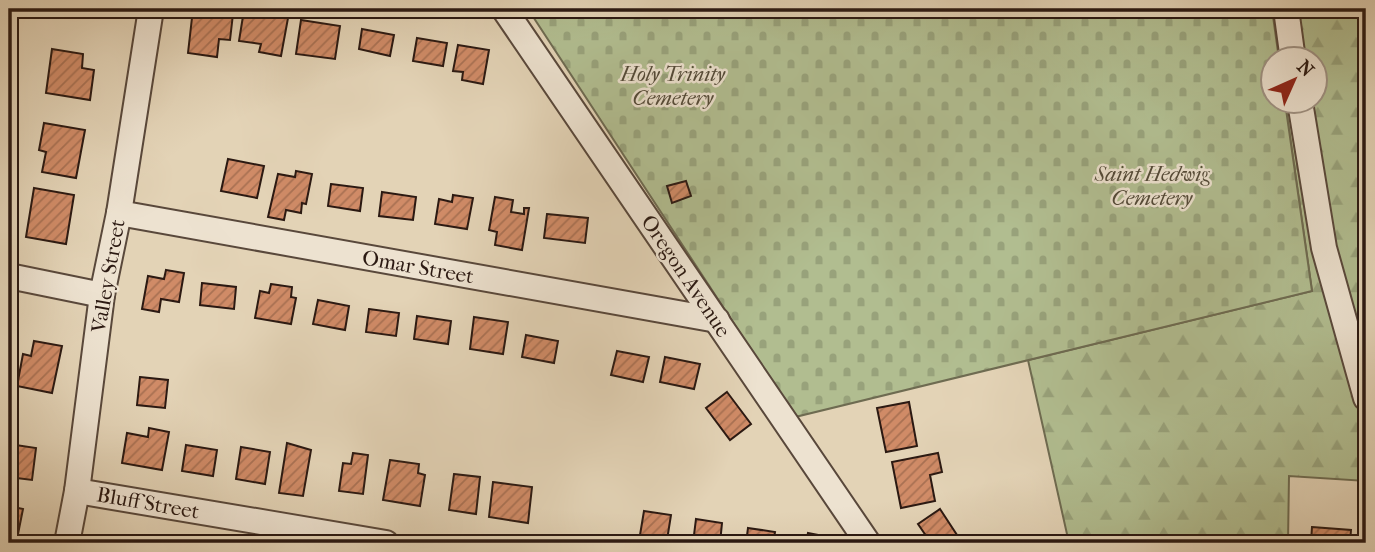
<svg xmlns="http://www.w3.org/2000/svg" width="1375" height="552" font-family="'IM FELL French Canon',serif">
<style>
.forest{fill:url(#forest-firs);stroke:#6e6b51;stroke-width:2}
.cemetery{fill:url(#cemetery-stones);stroke:#6e6b51;stroke-width:2}
.building{fill:url(#building-hatch);stroke:#2b1912;stroke-width:2}
.lines{fill:none;stroke-linecap:round;stroke-linejoin:round}
.street-casing{stroke:#59483b;stroke-width:28}
.street{stroke:#ede2d0;stroke-width:24}
.labels{text-anchor:middle;stroke-width:5;stroke-linejoin:round;paint-order:stroke}
.park-label{font-size:21px;font-style:italic;fill:#534a38;stroke:#ede2d0}
.street-label{font-size:21px;fill:#2b1912;stroke:#ede2d0}
</style>
<defs>
<pattern id="forest-firs" width="22" height="20" patternUnits="userSpaceOnUse" patternTransform="scale(1.75)"><rect width="22" height="20" fill="#b1bd90"/><path d="M5 1l3.5 6h-7zM16 11l3.5 6h-7z" fill="#98a27b"/></pattern>
<pattern id="cemetery-stones" width="16" height="16" patternUnits="userSpaceOnUse" patternTransform="scale(1.75)"><rect width="16" height="16" fill="#b1bd90"/><path d="M2 7V4a2 2 0 0 1 4 0v3zM10 15v-3a2 2 0 0 1 4 0v3z" fill="#98a27b"/></pattern>
<pattern id="building-hatch" width="6" height="6" patternUnits="userSpaceOnUse" patternTransform="scale(1.75)"><rect width="6" height="6" fill="#d08b67"/><path d="M-1 1l2-2M0 6l6-6M5 7l2-2" fill="none" stroke="#a97153"/></pattern>
</defs>
<rect width="100%" height="100%" fill="#e3d3b6"/>
<filter id="stains"><feTurbulence type="fractalNoise" baseFrequency=".00286" numOctaves="4"/><feColorMatrix values="0 0 0 0 .2 0 0 0 0 .09 0 0 0 0 .02 0 0 0 .5 -.17"/></filter>
<radialGradient id="worn" r=".72"><stop offset=".6" stop-color="#630" stop-opacity="0"/><stop offset="1" stop-color="#630" stop-opacity=".3"/></radialGradient>
<polygon class="forest" points="1276,9 1366,9 1366,481 1289,476 1288,543 1069,543 1028,360 1312,291 1285,102 1316,102 1316,60 1279,59 1272,10"/>
<polygon class="cemetery" points="528,9 1272,9 1279,59 1274,60 1274,102 1285,102 1312,291 795,417"/>
<g class="building">
<polygon points="193,9 224,10 224,13 233,14 230,40 219,39 217,57 188,53"/>
<polygon points="244,10 288,18 281,56 259,52 261,44 239,41"/>
<polygon points="301,20 340,26 335,59 296,54"/>
<polygon points="362,29 394,35 390,56 359,49"/>
<polygon points="417,38 447,43 443,66 413,61"/>
<polygon points="458,45 489,50 483,84 462,80 463,72 453,71"/>
<polygon points="52,49 83,54 82,68 94,70 90,100 46,93"/>
<polygon points="44,123 85,130 76,178 42,172 46,152 39,150"/>
<polygon points="228,159 264,166 257,198 221,191"/>
<polygon points="296,171 312,174 306,204 302,203 301,213 286,210 284,220 268,217 278,174 295,177"/>
<polygon points="686,181 691,196 672,203 667,186"/>
<polygon points="331,184 363,188 360,211 328,206"/>
<polygon points="34,188 74,195 66,244 26,237"/>
<polygon points="382,192 416,197 413,220 379,216"/>
<polygon points="453,195 473,198 467,229 435,224 439,199 452,202"/>
<polygon points="495,197 513,200 511,212 524,214 524,208 529,208 522,250 495,245 497,232 489,230"/>
<polygon points="547,214 588,218 585,243 544,238"/>
<polygon points="166,270 184,273 179,302 161,299 159,312 142,309 148,276 164,279"/>
<polygon points="202,283 236,287 234,309 200,305"/>
<polygon points="271,284 292,287 291,297 296,298 291,324 255,318 260,291 269,293"/>
<polygon points="318,300 349,306 345,330 313,324"/>
<polygon points="369,309 399,313 396,336 366,332"/>
<polygon points="417,316 451,321 448,344 414,339"/>
<polygon points="474,317 508,322 503,354 470,349"/>
<polygon points="526,335 558,341 554,363 522,357"/>
<polygon points="34,341 62,346 52,393 17,386 23,354 31,356"/>
<polygon points="617,351 649,357 643,382 611,375"/>
<polygon points="665,357 700,364 694,389 660,382"/>
<polygon points="140,377 168,380 165,408 137,405"/>
<polygon points="727,392 751,424 730,440 706,408"/>
<polygon points="909,402 917,446 886,452 877,408"/>
<polygon points="149,428 169,432 162,470 122,463 127,433 148,437"/>
<polygon points="287,443 311,450 303,496 279,493"/>
<polygon points="9,444 36,448 32,480 9,477"/>
<polygon points="186,445 217,450 213,476 182,471"/>
<polygon points="241,447 270,452 265,484 236,479"/>
<polygon points="353,453 368,455 363,494 339,491 343,463 351,464"/>
<polygon points="938,453 942,472 930,475 935,501 901,508 892,462"/>
<polygon points="390,460 419,464 418,473 425,475 420,506 383,500"/>
<polygon points="454,474 480,477 476,514 449,510"/>
<polygon points="493,482 532,487 528,523 489,517"/>
<polygon points="9,506 23,509 18,534 9,532"/>
<polygon points="940,509 957,535 944,543 931,543 918,524"/>
<polygon points="644,511 671,515 667,540 640,535"/>
<polygon points="696,519 722,523 720,543 693,543"/>
<polygon points="1312,527 1351,530 1350,543 1311,543"/>
<polygon points="748,528 775,532 773,543 746,543"/>
<polygon points="808,533 839,539 838,543 794,543 795,536 807,538"/>
<polygon points="113,536 144,541 143,543 111,543"/>
</g>
<g class="lines">
<g class="street-casing">
<g id="street">
<polyline points="504,9 868,543"/>
<polyline points="1286,9 1293,60"/>
<polyline points="1300,102 1324,248 1366,398"/>
<polyline points="119,213 717,320"/>
<polyline points="9,276 102,295"/>
<polyline points="77,491 386,543"/>
<polyline points="67,543 77,491 102,295 119,213 151,9"/>
</g>
</g>
<use href="#street" class="street"/>
</g>
<g class="labels">
<g class="park-label">
<text x="673" y="81">Holy Trinity<tspan x="673" dy="24">Cemetery</tspan></text>
<text x="1152" y="181">Saint Hedwig<tspan x="1152" dy="24">Cemetery</tspan></text>
</g>
<g class="street-label">
<text transform="translate(418 267) rotate(10)" y="7">Omar Street</text>
<text transform="translate(108 276) rotate(-80)" y="7">Valley Street</text>
<text transform="translate(686 276) rotate(56)" y="7">Oregon Avenue</text>
<text transform="translate(148 503) rotate(10)" y="7">Bluff Street</text>
</g>
</g>
<rect width="1375" height="552" fill="none" stroke="#e3d3b6" stroke-width="35"/>
<rect x="10" y="10" width="1354" height="531" fill="none" stroke="#2b1912" stroke-width="3.5"/>
<rect x="18" y="18" width="1340" height="517" fill="none" stroke="#2b1912" stroke-width="2"/>
<g transform="translate(1294 80) rotate(45)"><circle r="33" fill="#ede2d0" stroke="#9f9284" stroke-width="2"/>
<path d="M0-5L12 26L0 18L-12 26Z" fill="#8f2418"/>
<text y="-10" font-size="19" font-weight="bold" text-anchor="middle" fill="#2b1912">N</text>
</g>
<rect width="100%" height="100%" filter="url(#stains)"/>
<rect width="100%" height="100%" fill="url(#worn)"/>
</svg>
